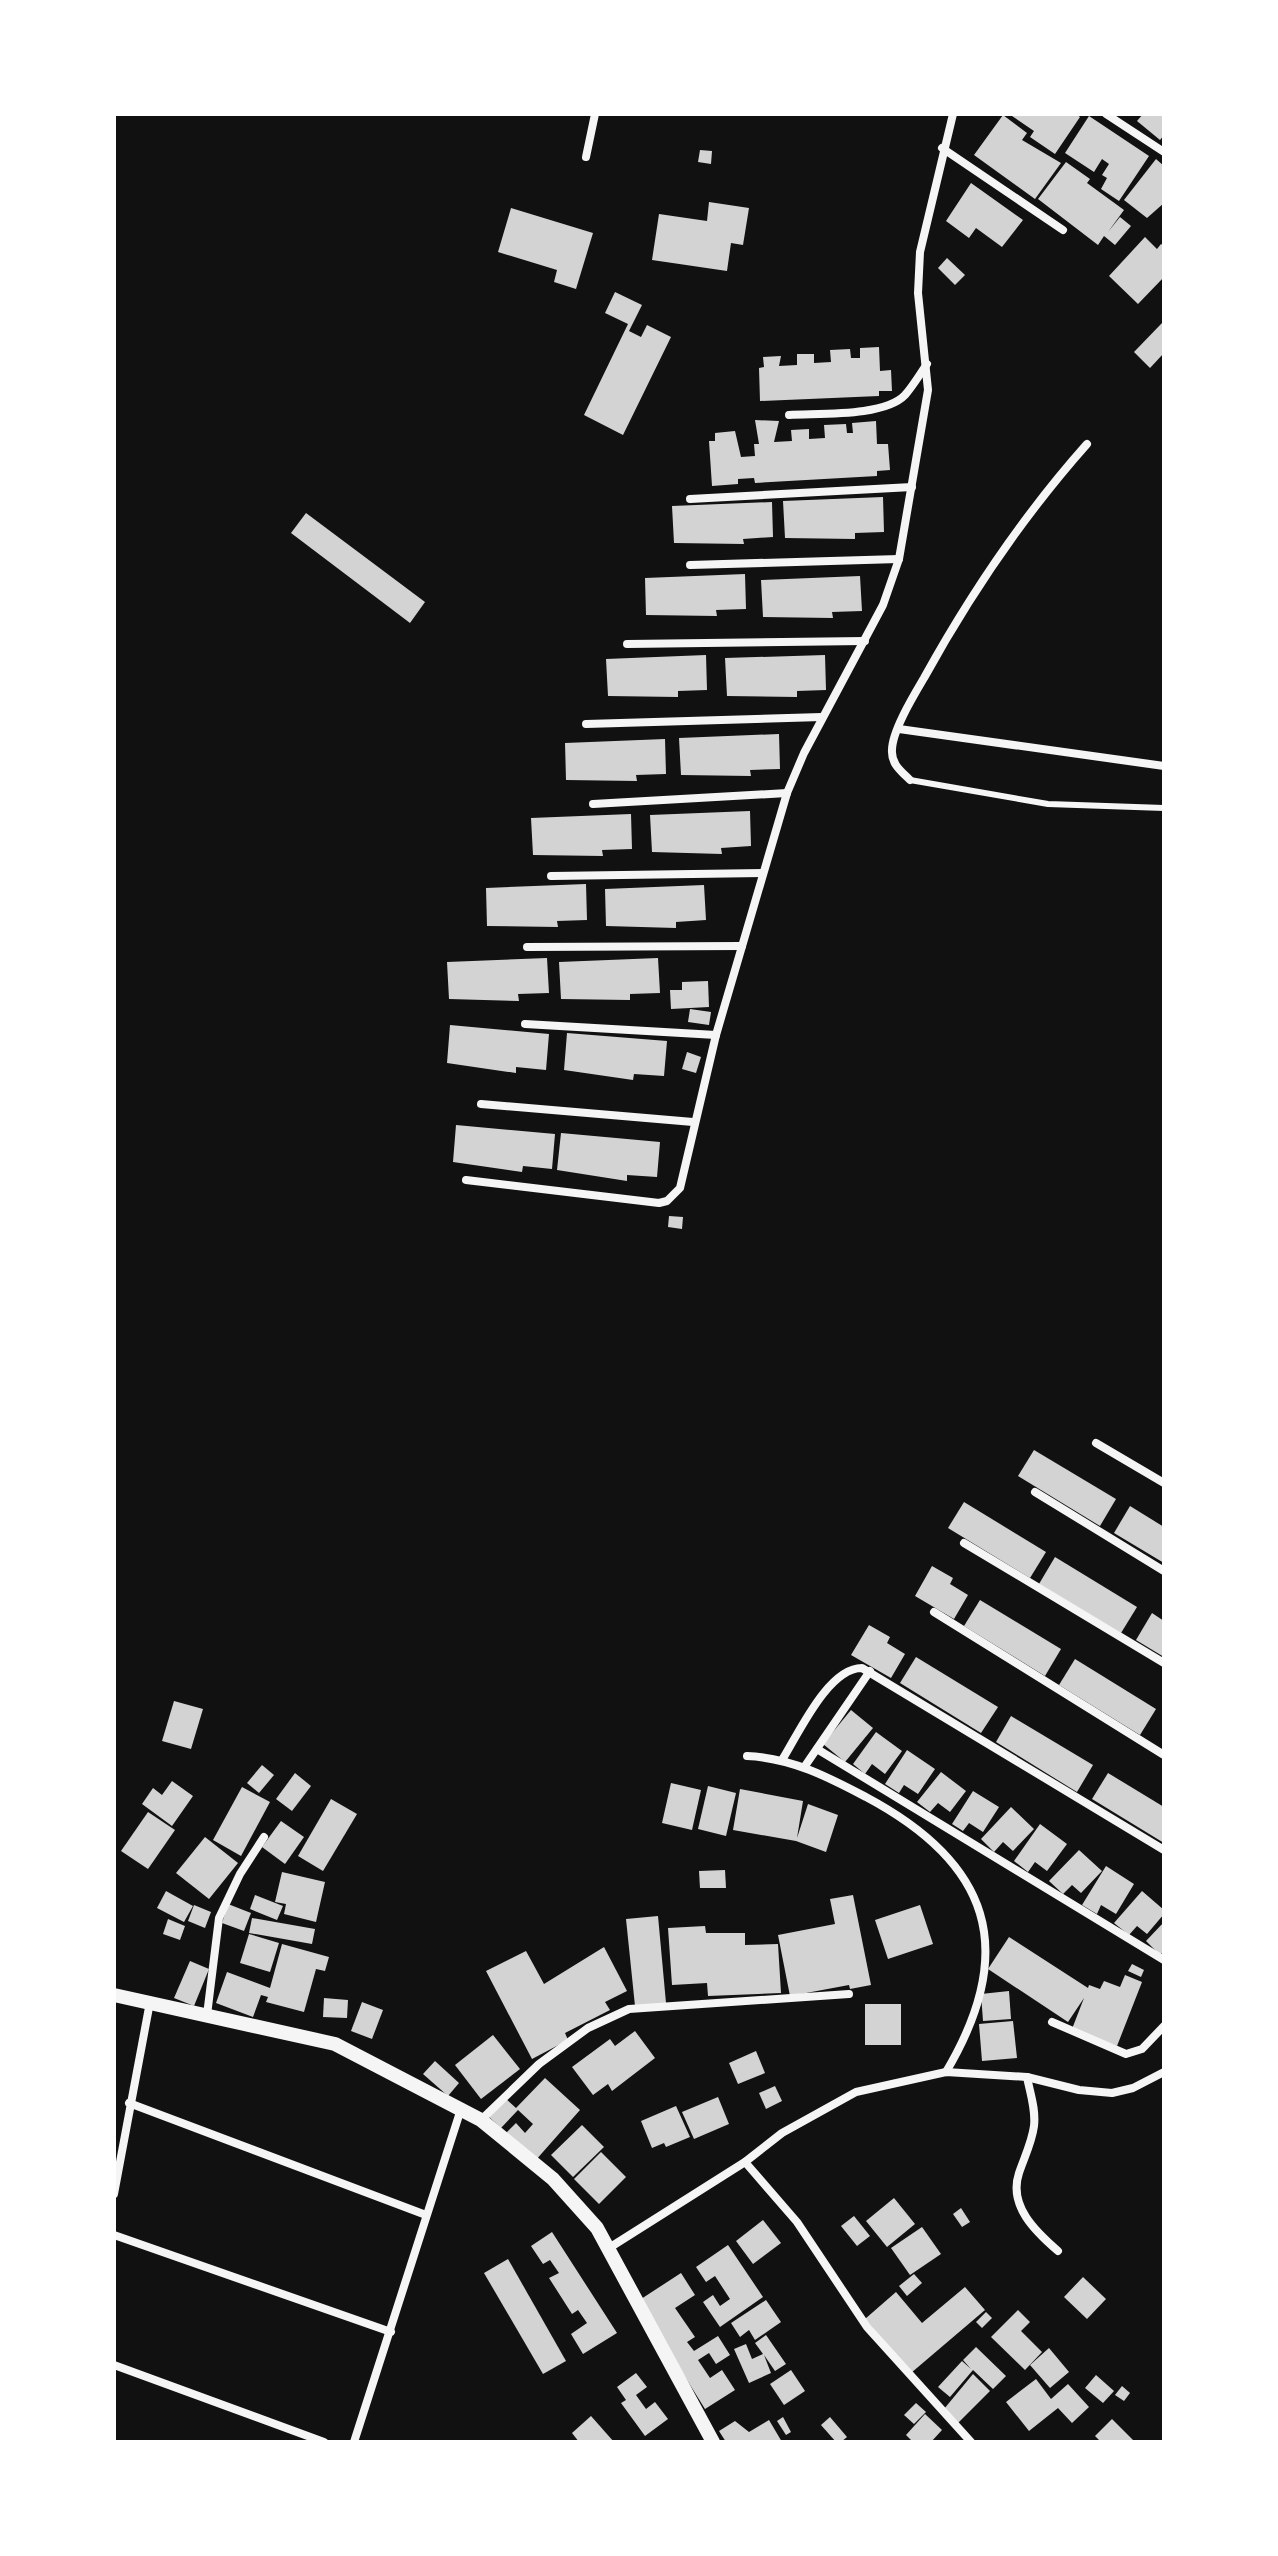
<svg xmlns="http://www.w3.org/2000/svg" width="1278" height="2556" font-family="Figtree,sans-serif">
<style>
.building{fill:#d3d3d3}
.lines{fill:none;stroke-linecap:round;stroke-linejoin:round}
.service{stroke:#f5f5f5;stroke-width:6}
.minor{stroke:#f5f5f5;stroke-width:8}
.tertiary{stroke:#f5f5f5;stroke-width:14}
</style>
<rect width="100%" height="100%" fill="#111"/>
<g class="building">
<polygon points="1009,114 1076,114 1080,117 1055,154 1030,137 1034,131"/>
<polygon points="1143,114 1164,114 1164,135 1160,140 1137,121"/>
<polygon points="1003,115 1027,133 1022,140 1061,163 1035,199 974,155"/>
<polygon points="1089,116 1149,156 1119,201 1101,189 1107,178 1102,175 1109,164 1102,159 1094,172 1065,153"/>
<polygon points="700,150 712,151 711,164 698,162"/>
<polygon points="1156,159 1164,166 1164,203 1147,218 1124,200"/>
<polygon points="1066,162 1090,179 1087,183 1124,210 1108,232 1120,217 1131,226 1115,245 1104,236 1098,245 1038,199"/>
<polygon points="971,183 1023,220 1002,247 976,228 969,238 946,221"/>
<polygon points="709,202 749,208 743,245 731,243 727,271 652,260 659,214 707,221"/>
<polygon points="511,208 593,233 576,289 554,282 557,270 498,252"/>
<polygon points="1145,237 1157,249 1161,244 1164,246 1164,277 1138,304 1109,276"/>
<polygon points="947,258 965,275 955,285 938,268"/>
<polygon points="615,292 642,305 629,331 641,337 647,325 671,337 623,435 584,415 628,324 605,313"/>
<polygon points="1162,323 1164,353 1150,368 1134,352"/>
<polygon points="879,347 880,371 891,370 892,391 879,391 879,396 760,401 759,368 764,367 763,357 781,356 779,366 797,365 797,354 814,354 814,363 831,362 830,350 850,349 851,358 860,358 860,348"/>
<polygon points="755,420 779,421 774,442 792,441 791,430 809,429 809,439 825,438 824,425 846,424 847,433 853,433 852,423 876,421 877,444 888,444 890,470 877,471 877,476 755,483 754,478 738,479 738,484 712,486 709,441 715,441 715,433 735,431 741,457 755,456 754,444 759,444"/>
<polygon points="883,497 884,532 855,533 855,539 785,538 783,501"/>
<polygon points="772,502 773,537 743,539 744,544 674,543 672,506"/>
<polygon points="306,513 425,602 410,623 291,533"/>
<polygon points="745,574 746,609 716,610 717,616 646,615 645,578"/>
<polygon points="860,576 862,611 832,612 833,618 763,617 761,580"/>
<polygon points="706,655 707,690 678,691 678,697 608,696 606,659"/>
<polygon points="825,655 826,690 797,691 797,697 727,696 725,658"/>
<polygon points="779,734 780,769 750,770 751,776 681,775 679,738"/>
<polygon points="665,739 666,774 636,775 637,781 566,780 565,743"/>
<polygon points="750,811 751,846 721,848 722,854 652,852 650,815"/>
<polygon points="631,814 632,849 602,850 603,856 533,855 531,818"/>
<polygon points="586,884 587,920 557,921 558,927 487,926 486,888"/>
<polygon points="704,885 706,920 676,922 676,928 606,926 605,889"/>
<polygon points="547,958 549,993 518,994 519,1001 449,999 447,962"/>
<polygon points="658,958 660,993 630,994 630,1000 561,999 559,962"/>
<polygon points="708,981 709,1007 671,1009 670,990 682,990 682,982"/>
<polygon points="690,1009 711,1012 709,1025 688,1022"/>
<polygon points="450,1025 549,1034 546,1070 516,1067 516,1073 447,1063"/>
<polygon points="567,1033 667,1041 664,1076 634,1074 633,1080 564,1070"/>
<polygon points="687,1052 701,1057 696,1073 682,1069"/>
<polygon points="456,1125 555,1134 552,1169 523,1166 522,1172 453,1162"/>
<polygon points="561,1133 660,1142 657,1177 627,1175 627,1181 557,1170"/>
<polygon points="669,1216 683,1217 682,1229 668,1227"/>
<polygon points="1034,1450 1116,1499 1100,1526 1018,1476"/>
<polygon points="964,1502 1046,1552 1030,1578 948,1528"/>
<polygon points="1130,1506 1164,1527 1164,1563 1114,1533"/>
<polygon points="1055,1557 1137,1607 1121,1633 1039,1584"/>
<polygon points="932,1566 953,1578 950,1584 968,1595 954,1619 915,1596"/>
<polygon points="980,1600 1061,1649 1045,1676 964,1626"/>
<polygon points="1152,1613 1164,1621 1164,1657 1136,1640"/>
<polygon points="869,1625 890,1637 887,1643 905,1654 891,1678 851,1655"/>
<polygon points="916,1657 998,1707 981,1733 900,1683"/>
<polygon points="1075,1659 1156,1709 1140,1735 1059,1685"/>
<polygon points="174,1701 203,1709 191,1749 162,1741"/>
<polygon points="851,1710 873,1728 845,1762 823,1744"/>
<polygon points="1011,1716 1093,1765 1077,1792 996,1742"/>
<polygon points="876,1732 902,1751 885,1774 872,1764 865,1774 853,1764"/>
<polygon points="907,1750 935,1769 918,1794 904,1785 899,1793 885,1784"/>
<polygon points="262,1765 274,1775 259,1793 247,1783"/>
<polygon points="941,1772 966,1791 950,1812 938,1803 930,1812 917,1802"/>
<polygon points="295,1773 311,1786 292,1811 276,1799"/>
<polygon points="1108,1773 1164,1807 1164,1843 1092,1799"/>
<polygon points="172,1781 193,1796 172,1826 142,1804 153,1788 162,1795"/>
<polygon points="671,1783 701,1790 692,1830 662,1823"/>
<polygon points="708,1786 736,1793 726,1836 698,1829"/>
<polygon points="242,1787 270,1802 241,1856 213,1840"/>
<polygon points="740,1789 803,1801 797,1838 808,1804 838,1815 826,1852 796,1841 733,1830"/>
<polygon points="973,1791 999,1807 983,1832 969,1823 963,1831 952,1824"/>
<polygon points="331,1799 357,1814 323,1871 298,1856"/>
<polygon points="1011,1807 1034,1829 1013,1851 1003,1842 994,1852 981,1839"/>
<polygon points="148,1812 175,1830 148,1869 121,1851"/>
<polygon points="281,1821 304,1837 285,1864 262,1847"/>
<polygon points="1040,1824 1067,1844 1047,1871 1035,1862 1028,1872 1014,1861"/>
<polygon points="205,1837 238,1863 209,1899 176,1873"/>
<polygon points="1079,1850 1102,1871 1081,1893 1072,1885 1063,1894 1049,1881"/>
<polygon points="1106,1866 1134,1884 1116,1914 1101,1905 1097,1914 1082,1905"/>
<polygon points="725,1870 726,1888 700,1888 699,1871"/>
<polygon points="282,1872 325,1882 316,1922 284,1914 286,1904 275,1902"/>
<polygon points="166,1891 193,1906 184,1922 157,1908"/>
<polygon points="1142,1891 1164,1910 1164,1914 1147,1934 1137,1926 1129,1935 1114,1923"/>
<polygon points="255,1895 283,1906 277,1920 250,1909"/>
<polygon points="853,1895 871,1985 850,1989 849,1985 790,1996 778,1935 835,1924 830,1899"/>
<polygon points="228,1904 251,1913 244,1931 222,1923"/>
<polygon points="194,1905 211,1912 205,1928 188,1921"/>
<polygon points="920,1905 933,1944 888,1959 875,1920"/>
<polygon points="658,1916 666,2003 635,2006 626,1919"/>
<polygon points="252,1918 315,1929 312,1944 249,1933"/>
<polygon points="168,1919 185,1926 180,1940 163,1934"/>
<polygon points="1164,1922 1164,1951 1160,1955 1146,1941"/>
<polygon points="705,1926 706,1933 745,1933 745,1945 778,1944 781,1993 708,1996 707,1983 672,1985 668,1928"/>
<polygon points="249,1934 279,1943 270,1972 240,1963"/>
<polygon points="1009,1937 1088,1988 1089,1985 1100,1989 1104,1981 1120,1987 1125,1975 1142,1982 1117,2046 1072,2029 1084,1998 1068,2022 988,1969"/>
<polygon points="282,1944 329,1957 325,1971 316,1969 304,2012 266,2002 268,1997 261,1995 253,2017 216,2003 227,1972 270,1988"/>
<polygon points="604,1947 627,1991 605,2002 610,2010 565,2033 568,2040 532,2059 486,1971 526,1951 544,1984"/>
<polygon points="190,1961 209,1969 194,2006 174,1998"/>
<polygon points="1132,1964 1144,1970 1141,1977 1128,1971"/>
<polygon points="1009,1991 1011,2019 983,2021 981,1994"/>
<polygon points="324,1998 348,2000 347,2018 323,2017"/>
<polygon points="362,2002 383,2010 372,2039 351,2031"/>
<rect x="865" y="2004" width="36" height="41"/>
<polygon points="1013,2021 1017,2058 982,2061 979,2024"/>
<polygon points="635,2031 655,2058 612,2091 608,2084 593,2095 572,2067 610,2039 615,2046"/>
<polygon points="493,2035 520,2069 481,2099 455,2065"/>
<polygon points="756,2051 765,2073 738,2084 729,2063"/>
<polygon points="435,2061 459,2083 448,2096 423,2074"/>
<polygon points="545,2078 580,2110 535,2161 506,2133 516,2123 525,2133 533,2124 518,2110 501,2128 488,2116 505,2098 516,2108"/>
<polygon points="775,2086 782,2101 766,2109 759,2093"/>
<polygon points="718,2097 729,2124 694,2139 682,2112"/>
<polygon points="676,2106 690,2137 666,2147 664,2143 652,2148 641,2121"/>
<polygon points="582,2125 604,2147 573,2177 551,2155"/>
<polygon points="601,2152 626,2177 599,2204 574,2179"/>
<polygon points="894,2198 915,2224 887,2247 866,2221"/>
<polygon points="961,2208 970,2222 962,2227 953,2214"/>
<polygon points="854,2216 870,2236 857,2246 841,2226"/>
<polygon points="763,2220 781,2243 753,2264 736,2241"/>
<polygon points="922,2227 941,2254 910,2275 891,2248"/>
<polygon points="552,2232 617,2333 583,2354 571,2334 587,2323 578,2310 572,2314 549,2278 559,2273 550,2260 543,2264 531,2246"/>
<polygon points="728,2245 763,2297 720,2327 703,2302 713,2295 720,2306 730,2299 715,2276 706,2282 696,2267"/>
<polygon points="508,2259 566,2361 543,2374 484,2273"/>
<polygon points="681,2273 695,2295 675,2308 695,2337 687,2342 694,2351 718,2336 730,2355 716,2364 709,2353 698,2360 710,2378 722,2370 735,2390 705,2409 638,2301"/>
<polygon points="914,2274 922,2283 907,2296 899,2286"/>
<polygon points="1083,2277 1106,2299 1087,2319 1064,2297"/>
<polygon points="965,2287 985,2310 911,2373 865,2319 896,2292 922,2323"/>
<polygon points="766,2300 781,2322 755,2340 749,2330 740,2337 731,2323"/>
<polygon points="1018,2310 1030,2322 1021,2331 1042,2352 1025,2370 991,2337"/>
<polygon points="986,2312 992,2318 982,2328 976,2322"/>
<polygon points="766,2335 786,2364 775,2371 764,2355 771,2373 749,2383 734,2349 746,2344 752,2359 763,2354 755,2343"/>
<polygon points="976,2347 1006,2376 993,2389 973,2370 950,2397 938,2387 962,2361 971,2369 963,2360"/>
<polygon points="1049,2348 1069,2372 1050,2388 1030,2365"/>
<polygon points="791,2370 805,2391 784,2405 770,2384"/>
<polygon points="636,2373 647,2387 636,2395 646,2409 655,2402 668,2419 645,2436 621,2403 626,2400 617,2387"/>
<polygon points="973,2374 990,2391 958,2423 944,2409"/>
<polygon points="1096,2375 1114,2391 1103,2403 1085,2388"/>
<polygon points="1036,2379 1051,2399 1068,2384 1089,2407 1072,2423 1058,2408 1029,2431 1006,2402"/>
<polygon points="1122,2386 1130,2393 1124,2401 1115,2395"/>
<polygon points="916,2403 926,2412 914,2424 904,2415"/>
<polygon points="925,2414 942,2430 931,2442 913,2442 906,2435"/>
<polygon points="591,2416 614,2442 579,2442 572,2433"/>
<polygon points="783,2417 791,2432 786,2435 777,2421"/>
<polygon points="830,2417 847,2437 841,2442 836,2442 821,2425"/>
<polygon points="1112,2419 1135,2442 1101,2442 1095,2436"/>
<polygon points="769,2420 782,2442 726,2442 719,2431 735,2421 749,2432"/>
</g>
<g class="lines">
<polyline class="service" points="910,780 1048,804 1164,808"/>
<g class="minor">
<polyline points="1106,114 1164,152"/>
<polyline points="942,148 1063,230"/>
<polyline points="586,157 595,114"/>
<path d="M 789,415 C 819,413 884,417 905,395 C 913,386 920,374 927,364"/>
<polyline points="690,499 912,487"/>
<polyline points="690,565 899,559"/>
<polyline points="627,644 865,641"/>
<polyline points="586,724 822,717"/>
<polyline points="899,729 1164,766"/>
<path d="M 910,780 C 901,771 891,764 892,750 C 892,731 914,695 924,678 C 971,593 1023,516 1087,444"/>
<polyline points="593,804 787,793"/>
<polyline points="551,876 763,873"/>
<polyline points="527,947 742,946"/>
<polyline points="525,1024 716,1035"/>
<polyline points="481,1104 693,1122"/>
<polyline points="466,1180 659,1203 667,1201 680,1188 716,1035 787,793 804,753 883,605 899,559 928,390 918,293 920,252 953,114"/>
<polyline points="1096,1443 1164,1483"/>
<polyline points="1035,1492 1164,1571"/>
<polyline points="964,1543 1164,1663"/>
<polyline points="934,1612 1164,1755"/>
<polyline points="817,1749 1164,1960"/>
<path d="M 747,1756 C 792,1758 828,1777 866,1797 C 990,1863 1019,1949 946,2072"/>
<path d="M 782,1760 C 799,1733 828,1668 862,1668 L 1164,1850"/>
<polyline points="805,1766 870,1671"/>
<polyline points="207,2015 219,1918 240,1874 264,1837"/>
<polyline points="1052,2022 1126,2054 1142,2049 1164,2026"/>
<path d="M 1027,2077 C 1030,2093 1036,2109 1034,2126 C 1032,2142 1024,2158 1019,2173 C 1008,2206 1036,2232 1058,2251"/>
<polyline points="129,2103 426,2215"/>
<polyline points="481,2120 539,2064 588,2028 629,2009 849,1994"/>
<polyline points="745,2162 797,2222 867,2327 971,2442"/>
<polyline points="114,2194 150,2002"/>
<polyline points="114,2235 391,2332"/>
<polyline points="609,2248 745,2162 782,2133 856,2092 946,2072 1027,2077 1079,2090 1112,2093 1133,2088 1164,2072"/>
<polyline points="114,2365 324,2442"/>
<polyline points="354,2442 461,2109"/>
</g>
<polyline class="tertiary" points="114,1995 335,2044 481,2120 553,2179 597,2228 713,2442"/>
</g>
<rect width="1278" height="2556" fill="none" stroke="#ffffff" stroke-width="232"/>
</svg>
